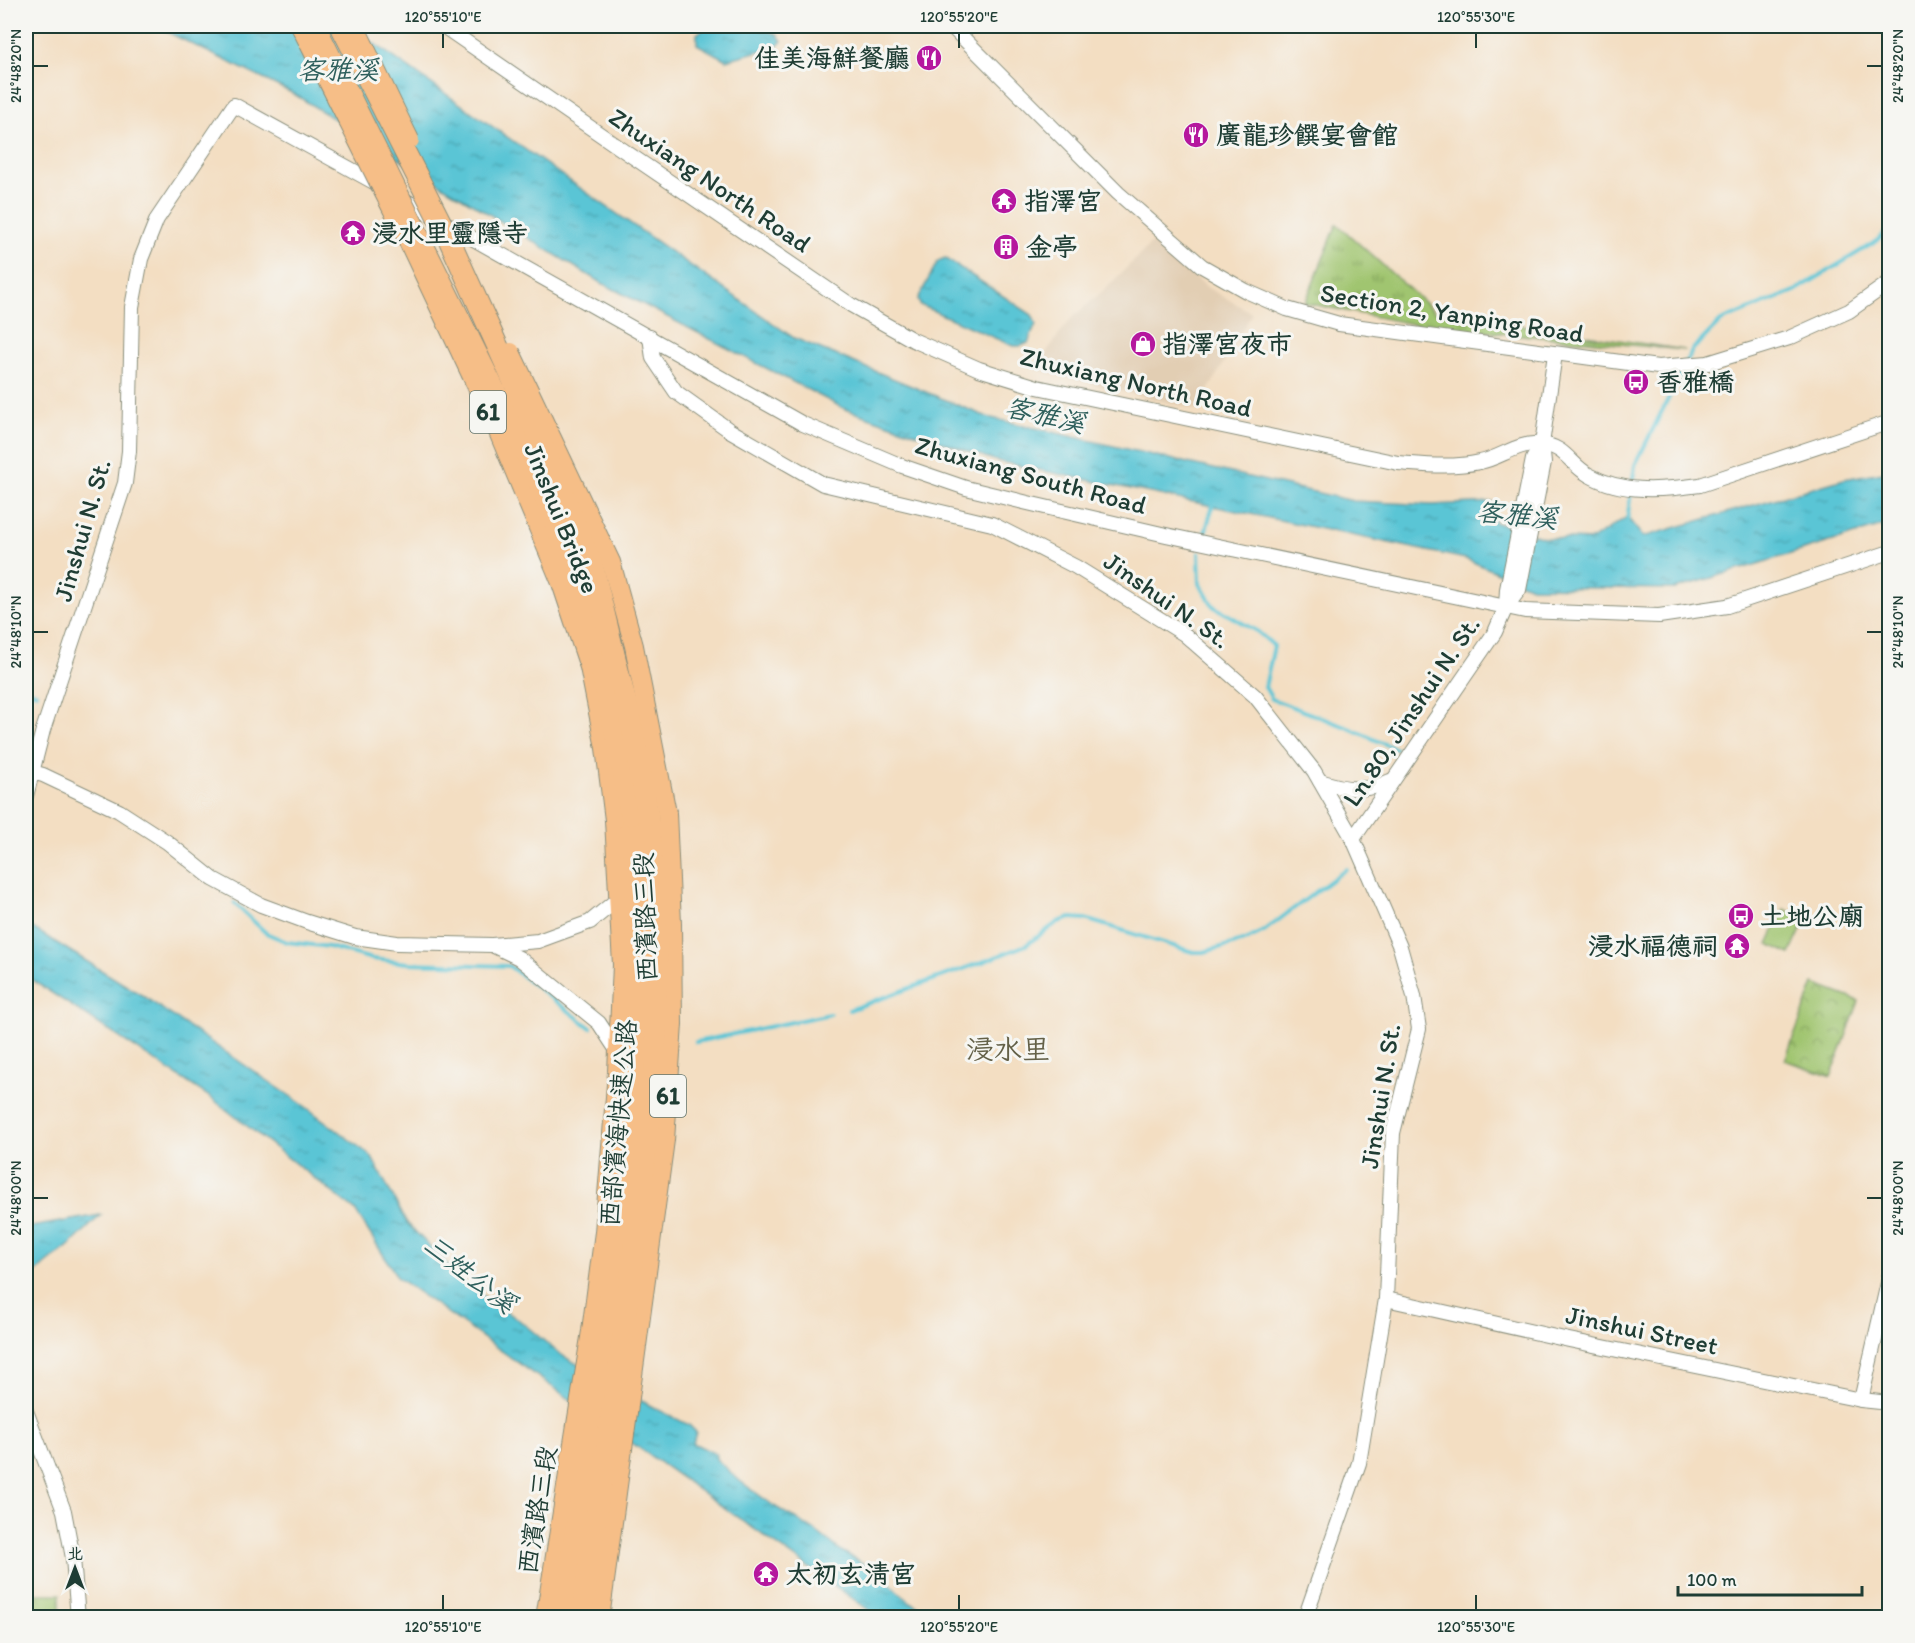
<svg xmlns="http://www.w3.org/2000/svg" width="1915" height="1643" font-family="Itim,'LXGW WenKai TC',sans-serif">
<style>
.built{fill:#e2ceb3}
.grass{fill:url(#grass-tufts);stroke:#608152;stroke-width:1.5}
.park{fill:url(#park-crowns);stroke:#608152;stroke-width:1.5}
.pitch{fill:#a0c56f;stroke:#608152;stroke-width:1.5}
.water{fill:url(#water-ripples);stroke:#3c8184;stroke-width:1.5}
.lines{fill:none;stroke-linecap:round;stroke-linejoin:round}
.stream{stroke:#5ac5d5;stroke-width:4}
.minor-casing{stroke:#898e7b;stroke-width:16}
.major-casing{stroke:#898e7b;stroke-width:20}
.highway-casing{stroke:#898e7b;stroke-width:23}
.minor{stroke:#fff;stroke-width:14}
.major{stroke:#f6be87;stroke-width:18}
.highway{stroke:#f6be87;stroke-width:21}
.major-bridge-casing{stroke:#898e7b;stroke-width:20;stroke-linecap:butt}
.highway-bridge-casing{stroke:#898e7b;stroke-width:23;stroke-linecap:butt}
.major-bridge{stroke:#f6be87;stroke-width:18}
.highway-bridge{stroke:#f6be87;stroke-width:21}
.ticks{fill:none;stroke:#1f3d34;stroke-width:2}
.labels{text-anchor:middle;stroke-width:6;stroke-linejoin:round;paint-order:stroke}
.shield{fill:#f6f6f2;stroke:#60746d;stroke-width:1.5}
.shield-label{font-size:24px;font-weight:bold;fill:#1f3d34}
.poi-label{font-size:26px;font-weight:bold;fill:#1f3d34;stroke:#f6f6f2;text-anchor:start}
.street-label{font-size:26px;fill:#1f3d34;stroke:#f6f6f2}
.water-label{font-size:27px;font-style:italic;fill:#2e5f5c;stroke:#f6f6f2}
.quarter-label{font-size:28px;fill:#646148;stroke:#f6f6f2}
.neatline{fill:none;stroke:#1f3d34;stroke-width:2}
.ticks-label{font-size:15px;text-anchor:middle;fill:#1f3d34}
</style>
<defs>
<pattern id="grass-tufts" width="24" height="20" patternUnits="userSpaceOnUse" patternTransform="scale(1.5)"><rect width="24" height="20" fill="#a0c56f"/><path d="M3 7l-1-3M5 7V3M7 7l1-3M15 17l-1-3M17 17v-4M19 17l1-3" fill="none" stroke="#82a15c"/></pattern>
<pattern id="park-crowns" width="20" height="18" patternUnits="userSpaceOnUse" patternTransform="scale(1.5)"><rect width="20" height="18" fill="#a0c56f"/><path d="M2 6a3 3 0 1 1 6 0M12 15a3 3 0 1 1 6 0" fill="none" stroke="#82a15c"/></pattern>
<pattern id="water-ripples" width="26" height="14" patternUnits="userSpaceOnUse" patternTransform="scale(1.5)"><rect width="26" height="14" fill="#5ac5d5"/><path d="M2 4q2-2 4 0t4 0M15 11q2-2 4 0t4 0" fill="none" stroke="#4aa1ae"/></pattern>
</defs>
<rect width="100%" height="100%" fill="#f6f6f2"/>
<filter id="ink" filterUnits="userSpaceOnUse"><feTurbulence type="fractalNoise" baseFrequency=".0167" numOctaves="2"/><feDisplacementMap in="SourceGraphic" scale="12" xChannelSelector="R" yChannelSelector="G"/><feConvolveMatrix kernelMatrix="1 2 1 2 8 2 1 2 1" color-interpolation-filters="sRGB"/></filter>
<filter id="wash" filterUnits="userSpaceOnUse"><feTurbulence type="fractalNoise" baseFrequency=".008" numOctaves="4" result="noise"/><feDisplacementMap in="SourceGraphic" scale="24" xChannelSelector="R" yChannelSelector="G"/><feGaussianBlur stdDeviation="1.35" result="paint"/><feColorMatrix in="noise" values="0 0 0 0 0 0 0 0 0 0 0 0 0 0 0 0 0 1.4 0 .05"/><feComposite in="paint" operator="in"/></filter>
<g filter="url(#wash)">
<rect width="100%" height="100%" fill="#f3dec2"/>
<polygon class="built" points="1154,241 1208,288 1252,313 1197,410 1034,369 1070,320 1104,290"/>
<polygon class="grass" points="1337,224 1435,312 1685,350 1423,326 1305,303"/>
<g class="park">
<polygon points="1814,984 1859,1001 1831,1077 1785,1060"/>
<rect x="26" y="1594" width="34" height="23"/>
</g>
<polygon class="pitch" points="1784,909 1806,919 1790,954 1768,944"/>
<g class="water">
<polygon points="155,26 349,26 794,338 987,417 1353,501 1432,505 1493,502 1494,522 1544,538 1591,540 1627,517 1643,537 1844,479 1889,471 1889,524 1675,589 1531,587 1466,559 997,461 845,409 598,281 294,94"/>
<polygon points="708,26 746,26 777,34 782,41 777,46 726,60 697,44 697,34"/>
<polygon points="945,258 1032,315 1036,324 1028,343 1021,346 1013,346 920,305 918,299 938,261"/>
<polygon points="26,924 143,996 302,1104 371,1156 407,1223 468,1286 519,1320 561,1355 649,1405 689,1425 696,1432 693,1443 716,1454 716,1459 740,1481 774,1506 813,1529 843,1552 873,1569 909,1601 923,1609 931,1617 879,1617 398,1278 355,1210 210,1097 26,976"/>
<polygon points="101,1215 71,1244 26,1280 26,1234 31,1227"/>
</g>
<g class="lines">
<g class="stream">
<polyline points="1686,362 1693,349 1721,321 1795,291 1877,241 1890,228"/>
<polyline points="1632,485 1635,465 1683,369"/>
<polyline points="1627,521 1631,492"/>
<polyline points="1205,533 1213,505"/>
<polyline points="1199,553 1200,584 1213,606 1258,632 1274,646 1265,687 1272,699 1351,729 1396,749"/>
<polyline points="26,689 36,693"/>
<polyline points="234,903 266,933 287,942 329,947 372,959 408,963 509,966 591,1028"/>
<polyline points="849,1010 988,960 1026,945 1058,922 1071,918 1085,919 1193,952 1204,952 1246,940 1264,931 1346,869"/>
<polyline points="696,1042 830,1014"/>
</g>
</g>
</g>
<g filter="url(#ink)">
<g class="lines">
<g class="minor-casing">
<g id="minor">
<path d="M 443,26 L 620,148 L 851,305 L 913,340 L 979,369 L 1037,387 L 1398,463 C 1426,465 1453,468 1480,462 C 1501,458 1518,442 1540,444 C 1566,446 1569,464 1589,475 C 1622,494 1664,490 1700,485 L 1890,422"/>
<polyline points="951,26 1118,193 1202,266 1246,291 1287,309 1339,324 1658,367 1708,363 1789,338 1849,311 1890,282"/>
<polyline points="399,197 803,424 902,466 966,488 1032,504 1166,535 1525,611 1659,616 1727,606 1890,552"/>
<polyline points="650,337 653,358 676,392 729,430 823,484 992,524 1076,567 1184,634 1255,696 1314,771 1353,839 1400,947 1414,996 1419,1029 1393,1133 1386,1299 1359,1463 1305,1618"/>
<polyline points="1506,607 1507,589 1533,459 1542,444"/>
<polyline points="32,772 43,775 119,811 167,842 213,879 261,905 307,922 355,937 397,943 492,945 538,941 590,922 618,899"/>
<path d="M 1320,781 C 1344,789 1367,793 1390,781"/>
<polyline points="26,796 43,730 125,483 129,451 132,307 141,259 157,219 234,105 383,187"/>
<polyline points="1353,839 1495,632 1506,607 1519,590 1544,462 1542,444 1555,354"/>
<polyline points="494,946 519,958 599,1023 618,1052"/>
<polyline points="1386,1299 1569,1340 1861,1400 1890,1403"/>
<polyline points="1861,1400 1890,1274"/>
<polyline points="26,1411 64,1511 73,1558 78,1618"/>
</g>
</g>
<g class="major-casing">
<g id="major">
<polyline points="545,1618 591,1331 604,1232 617,1072 622,965 614,820"/>
<polyline points="600,1618 665,1140 673,1024 672,924 667,813"/>
</g>
</g>
<g class="highway-casing">
<g id="highway">
<polyline points="562,1618 593,1419 637,1080 637,938 631,815"/>
<polyline points="581,1618 621,1351 655,1077 657,941 648,815"/>
</g>
</g>
<use href="#minor" class="minor"/>
<use href="#major" class="major"/>
<use href="#highway" class="highway"/>
<g class="major-bridge-casing">
<g id="major-bridge">
<polyline points="300,26 404,233 498,432 561,583 589,667 605,748 614,820"/>
<polyline points="355,26 410,140"/>
<polyline points="511,352 611,562 634,646 667,813"/>
</g>
</g>
<g class="highway-bridge-casing">
<g id="highway-bridge">
<polyline points="315,26 534,470 575,574 599,660 617,740 631,815"/>
<polyline points="341,26 449,239 550,462 593,568 633,732 648,815"/>
</g>
</g>
<use href="#major-bridge" class="major-bridge"/>
<use href="#highway-bridge" class="highway-bridge"/>
</g>
</g>
<path class="ticks" d="M 443,33 L 443,48M 959,33 L 959,48M 1476,33 L 1476,48M 33,66 L 48,66M 1867,66 L 1882,66M 33,632 L 48,632M 1867,632 L 1882,632M 33,1198 L 48,1198M 1867,1198 L 1882,1198M 443,1595 L 443,1610M 959,1595 L 959,1610M 1476,1595 L 1476,1610"/>
<defs>
<g id="restaurant-disc" transform="scale(1.35)"><circle r="9.5" fill="#b5179e" stroke="#f6f6f2"/><path d="M-5-6h1v4h1v-4h1v4h1v-4h1v5L-1.5 .5V6h-2V.5L-5-1ZM5-6V6H3V1.5H1.5Q1.5-4 5-6Z" fill="#fff"/></g>
<g id="temple-disc" transform="scale(1.35)"><circle r="9.5" fill="#b5179e" stroke="#f6f6f2"/><path d="M0-6L5-2H3V0L6.5 2.5H4V6H1.5V3h-3V6H-4V2.5H-6.5L-3 0V-2H-5Z" fill="#fff"/></g>
<g id="building-disc" transform="scale(1.35)"><circle r="9.5" fill="#b5179e" stroke="#f6f6f2"/><path d="M-4-6H4V6H1V3H-1V6H-4ZM-2.5-4.3h1.7v1.8h-1.7ZM.8-4.3h1.7v1.8H.8ZM-2.5-1h1.7V.8h-1.7ZM.8-1h1.7V.8H.8Z" fill="#fff"/></g>
<g id="shop-disc" transform="scale(1.35)"><circle r="9.5" fill="#b5179e" stroke="#f6f6f2"/><path d="M-5-2.5h2.3a2.7 3.5 0 0 1 5.4 0H5L5.5 6h-11ZM-1.5-2.5h3a1.5 2.3 0 0 0-3 0Z" fill="#fff"/></g>
<g id="bus-disc" transform="scale(1.35)"><circle r="9.5" fill="#b5179e" stroke="#f6f6f2"/><path d="M-5-6H5V4H4V6H2V4H-2V6H-4V4H-5ZM-3.5-4V0h7V-4ZM-3.5 1.2v1.5H-2V1.2ZM2 1.2v1.5H3.5V1.2Z" fill="#fff"/></g>
</defs>
<g fill-rule="evenodd">
<use href="#restaurant-disc" x="929" y="58"/>
<use href="#restaurant-disc" x="1196" y="135"/>
<use href="#temple-disc" x="1004" y="201"/>
<use href="#temple-disc" x="353" y="233"/>
<use href="#building-disc" x="1006" y="247"/>
<use href="#shop-disc" x="1143" y="344"/>
<use href="#bus-disc" x="1636" y="382"/>
<use href="#bus-disc" x="1741" y="916"/>
<use href="#temple-disc" x="1737" y="946"/>
<use href="#temple-disc" x="766" y="1574"/>
</g>
<g class="labels">
<g class="shield">
<rect x="470" y="391" width="36" height="42" rx="4.5"/>
<rect x="650" y="1075" width="36" height="42" rx="4.5"/>
</g>
<g class="shield-label">
<text x="488" y="420">61</text>
<text x="668" y="1104">61</text>
</g>
<g class="poi-label">
<text x="910" y="67" text-anchor="end">佳美海鮮餐廳</text>
<text x="1216" y="144">廣龍珍饌宴會館</text>
<text x="1024" y="210">指澤宮</text>
<text x="372" y="242">浸水里靈隱寺</text>
<text x="1026" y="256">金亭</text>
<text x="1162" y="353">指澤宮夜市</text>
<text x="1656" y="391">香雅橋</text>
<text x="1760" y="925">土地公廟</text>
<text x="1718" y="955" text-anchor="end">浸水福德祠</text>
<text x="786" y="1583">太初玄清宮</text>
</g>
<g class="street-label">
<text transform="translate(710 180) rotate(34)" y="9">Zhuxiang North Road</text>
<text transform="translate(1452 313) rotate(9)" y="9">Section 2, Yanping Road</text>
<text transform="translate(1136 382) rotate(13)" y="9">Zhuxiang North Road</text>
<text transform="translate(1031 475) rotate(15)" y="9">Zhuxiang South Road</text>
<text transform="translate(562 518) rotate(68)" y="9">Jinshui Bridge</text>
<text transform="translate(82 530) rotate(-74)" y="9">Jinshui N. St.</text>
<text transform="translate(1167 600) rotate(35)" y="9">Jinshui N. St.</text>
<text transform="translate(1411 711) rotate(-56)" y="9">Ln.80, Jinshui N. St.</text>
<text transform="translate(645 917) rotate(-92)" y="9">西濱路三段</text>
<text transform="translate(1380 1096) rotate(-81)" y="9">Jinshui N. St.</text>
<text transform="translate(618 1123) rotate(-85)" y="9">西部濱海快速公路</text>
<text transform="translate(1642 1330) rotate(12)" y="9">Jinshui Street</text>
<text transform="translate(537 1510) rotate(-81)" y="9">西濱路三段</text>
</g>
<g class="water-label">
<text x="338" y="79">客雅溪</text>
<text transform="translate(1045 415) rotate(13)" y="9">客雅溪</text>
<text transform="translate(1517 515) rotate(6)" y="9">客雅溪</text>
<text transform="translate(470 1274) rotate(38)" y="9">三姓公溪</text>
</g>
<g class="quarter-label">
<text x="1008" y="1059">浸水里</text>
</g>
</g>
<rect width="1915" height="1643" fill="none" stroke="#f6f6f2" stroke-width="66"/>
<g transform="translate(75 1568)" stroke="#f6f6f2" stroke-width="4.5" paint-order="stroke">
<path d="M0-4.5L10 22L0 15L-10 22Z" fill="#1f3d34"/>
<text y="-9" font-size="16" font-weight="bold" text-anchor="middle" fill="#1f3d34">北</text>
</g>
<path d="M1678 1586v9h184v-9" fill="none" stroke="#1f3d34" stroke-width="3"/>
<text x="1687" y="1586" font-size="18" fill="#1f3d34" stroke="#f6f6f2" stroke-width="4.5" paint-order="stroke">100 m</text>
<rect x="33" y="33" width="1849" height="1577" class="neatline"/>
<g class="ticks-label">
<text x="443" y="22">120°55'10"E</text>
<text x="959" y="22">120°55'20"E</text>
<text x="1476" y="22">120°55'30"E</text>
<text transform="translate(16 66) rotate(-90)" y="5">24°48'20"N</text>
<text transform="translate(1898 66) rotate(-90)" y="5">24°48'20"N</text>
<text transform="translate(16 632) rotate(-90)" y="5">24°48'10"N</text>
<text transform="translate(1898 632) rotate(-90)" y="5">24°48'10"N</text>
<text transform="translate(16 1198) rotate(-90)" y="5">24°48'00"N</text>
<text transform="translate(1898 1198) rotate(-90)" y="5">24°48'00"N</text>
<text x="443" y="1632">120°55'10"E</text>
<text x="959" y="1632">120°55'20"E</text>
<text x="1476" y="1632">120°55'30"E</text>
</g>
</svg>
